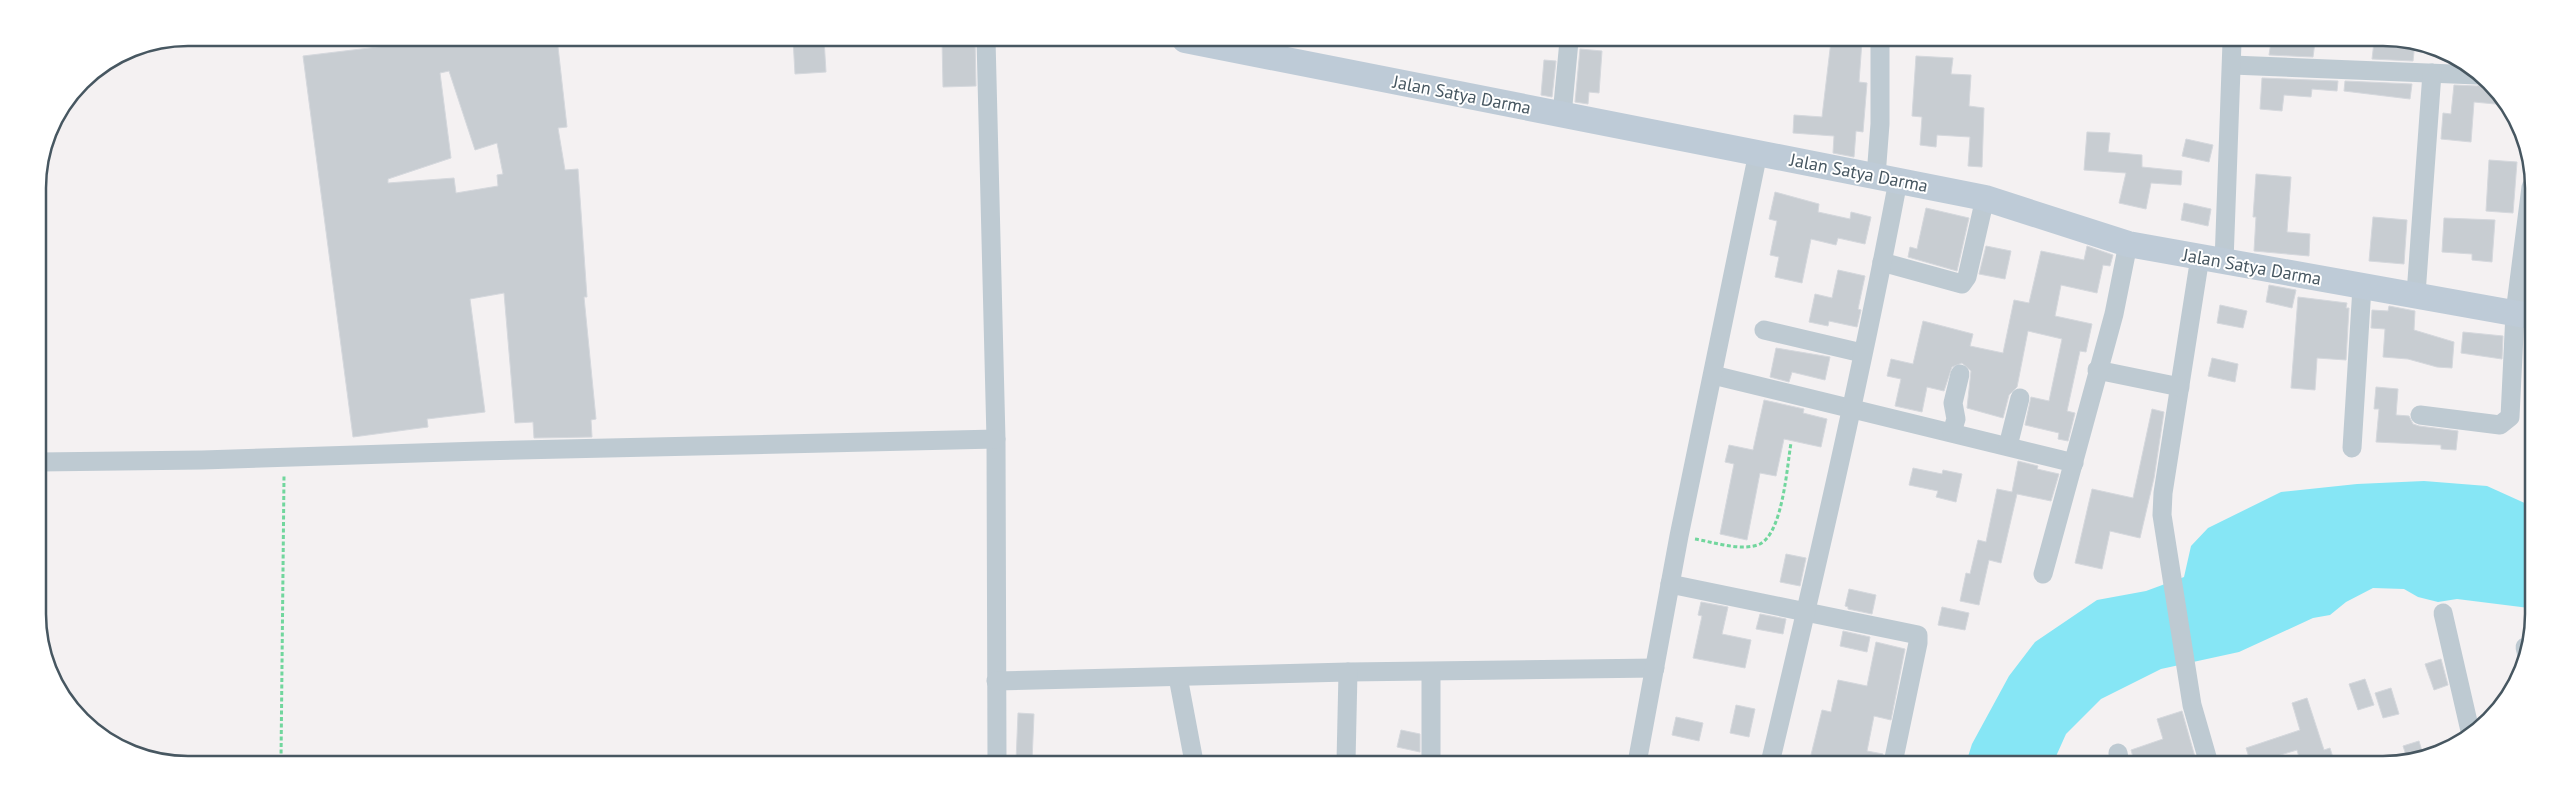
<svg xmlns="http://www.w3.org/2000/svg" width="2571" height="802" font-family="'PT Sans',sans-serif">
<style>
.water{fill:#86e6f5}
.building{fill:#c8cdd2;stroke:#d5d8dd;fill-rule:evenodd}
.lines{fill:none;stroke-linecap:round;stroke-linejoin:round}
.path{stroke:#71d69d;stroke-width:3;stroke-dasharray:4 2.5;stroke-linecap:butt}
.minor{stroke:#becad2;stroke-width:19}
.secondary{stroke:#becbd7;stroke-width:26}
.labels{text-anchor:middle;stroke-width:4;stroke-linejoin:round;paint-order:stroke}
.street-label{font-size:18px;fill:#475761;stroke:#fff}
.rim{fill:none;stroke:#475761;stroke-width:2.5}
</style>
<rect width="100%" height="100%" fill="#f4f1f2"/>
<polygon class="water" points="2424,481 2487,486 2529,505 2529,608 2457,599 2438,602 2418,597 2404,589 2373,588 2346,602 2330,615 2313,618 2239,652 2161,669 2101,699 2066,734 2053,763 1966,763 1972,744 2009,676 2035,642 2097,600 2146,591 2184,577 2191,546 2208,528 2281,492 2357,484"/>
<g class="building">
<path d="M 385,38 L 557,38 L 567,127 L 558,128 L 565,170 L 578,169 L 587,297 L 584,297 L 596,419 L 591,420 L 592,437 L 534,438 L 533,422 L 515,423 L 504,293 L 470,299 L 485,412 L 427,419 L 428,427 L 353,437 L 303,56 L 386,46 ZM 449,71 L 475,150 L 497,143 L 503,174 L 497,175 L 498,186 L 456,193 L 454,178 L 388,183 L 388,179 L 451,158 L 440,73 Z"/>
<polygon points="793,39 824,39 826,72 795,74"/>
<polygon points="942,39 975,39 976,86 943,87"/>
<polygon points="1831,41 1862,41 1859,82 1867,83 1863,132 1856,131 1854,157 1833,153 1834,136 1793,133 1794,115 1822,117"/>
<polygon points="2271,42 2315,42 2313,57 2269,55"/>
<polygon points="2374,42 2415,43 2413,61 2372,59"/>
<polygon points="1580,49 1602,51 1599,93 1589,92 1588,104 1575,102"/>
<polygon points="1916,56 1953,58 1951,74 1971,75 1969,106 1984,108 1982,167 1968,166 1970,137 1937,135 1936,147 1920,145 1922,117 1912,116"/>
<polygon points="1544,60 1556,61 1552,97 1541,95"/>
<polygon points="2262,78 2338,81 2337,91 2312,89 2311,97 2284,95 2282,111 2260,109"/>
<polygon points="2345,81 2412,84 2410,99 2344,91"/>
<polygon points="2485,82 2490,83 2506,105 2474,102 2471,142 2441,139 2443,113 2451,114 2454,85 2477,86"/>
<polygon points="2087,132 2110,133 2108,152 2142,155 2142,167 2182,171 2181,185 2151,183 2146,209 2119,203 2126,173 2084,170"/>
<polygon points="2186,139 2213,145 2209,162 2182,156"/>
<polygon points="2489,160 2517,162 2513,213 2486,211"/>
<polygon points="2256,174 2291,177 2287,232 2310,234 2309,256 2254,251 2256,217 2253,217"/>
<polygon points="1775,192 1819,204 1818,212 1850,219 1851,212 1871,217 1865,244 1838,238 1836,245 1811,239 1802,283 1775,277 1779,257 1770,255 1777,221 1769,219"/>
<polygon points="2184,203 2211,209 2208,226 2181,220"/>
<polygon points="1926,208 1969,218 1957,271 1908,257 1910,247 1917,249"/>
<polygon points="2373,217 2407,220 2404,264 2369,261"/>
<polygon points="2444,218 2495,220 2492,262 2472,260 2472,254 2442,252"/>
<polygon points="1986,246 2011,251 2005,279 1979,274"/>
<polygon points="2087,246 2113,255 2110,266 2103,265 2097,293 2061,285 2055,316 2092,324 2086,352 2080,351 2067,411 2075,413 2068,441 2058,439 2059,433 2025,425 2031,397 2049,401 2062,339 2028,331 2017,387 2009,395 2003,418 1967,408 1971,371 1962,363 1952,367 1944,391 1927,387 1922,412 1895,406 1901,379 1887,376 1891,359 1913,364 1923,321 1973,334 1970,346 2003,353 2014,300 2029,303 2041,251 2084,260"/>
<polygon points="1838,270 1865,276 1858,309 1861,310 1857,327 1829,321 1828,326 1809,322 1815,294 1832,298"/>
<polygon points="2269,285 2296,290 2292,308 2266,302"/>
<polygon points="2298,297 2347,303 2346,308 2349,308 2346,360 2317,358 2315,390 2291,388"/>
<polygon points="2220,305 2247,311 2243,328 2217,323"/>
<polygon points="2389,306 2415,311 2414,330 2454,342 2452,368 2437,367 2408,359 2383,357 2385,329 2371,328 2372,310 2388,311"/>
<polygon points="2463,332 2503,336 2502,359 2461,353"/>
<polygon points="1776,348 1830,357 1825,380 1792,372 1789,382 1770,377"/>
<polygon points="2212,358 2238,364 2235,382 2208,376"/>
<polygon points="2376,387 2398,389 2396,415 2409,416 2413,424 2419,426 2458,431 2456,450 2441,449 2441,445 2376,442 2379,409 2374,409"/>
<polygon points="1764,400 1804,409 1803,413 1827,419 1821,447 1784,439 1776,476 1760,473 1747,540 1720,534 1734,464 1725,462 1729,445 1753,450"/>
<polygon points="2152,409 2164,412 2154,478 2140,538 2110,531 2102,569 2075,563 2092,489 2133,498"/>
<polygon points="2018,461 2038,466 2037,469 2059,474 2051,501 2017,494 2001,563 1989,560 1979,605 1960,601 1966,573 1970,574 1978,540 1986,542 1997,489 2012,492"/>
<polygon points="1913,468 1942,474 1943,470 1962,474 1956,502 1936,497 1938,491 1909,485"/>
<polygon points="1786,554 1806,558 1800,586 1780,582"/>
<polygon points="1849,589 1876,595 1872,614 1848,609 1848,607 1845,606"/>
<polygon points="1701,602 1728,607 1722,634 1751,640 1745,668 1693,658 1702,616 1698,615"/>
<polygon points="1942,607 1969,613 1965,630 1938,625"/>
<polygon points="1760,614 1786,619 1783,634 1756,629"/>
<polygon points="1843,631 1870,637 1867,652 1840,646"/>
<polygon points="1876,642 1905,649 1891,720 1874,716 1867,751 1883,754 1882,763 1809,763 1822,710 1831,712 1838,680 1867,686"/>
<polygon points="2441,659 2448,685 2434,690 2425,664"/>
<polygon points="2365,679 2374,705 2358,710 2349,684"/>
<polygon points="2391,688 2399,714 2383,718 2375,693"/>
<polygon points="2307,698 2324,750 2330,748 2335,764 2289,764 2289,761 2299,757 2297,750 2251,764 2246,748 2300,730 2292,703"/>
<polygon points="1736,705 1755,709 1749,737 1730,733"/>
<polygon points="2182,711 2197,764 2135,764 2131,750 2163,739 2157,719"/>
<polygon points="1018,713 1034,714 1032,761 1016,761"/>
<polygon points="1676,717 1703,723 1699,741 1672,735"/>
<polygon points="1401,730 1420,734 1420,752 1397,747"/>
<polygon points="2419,741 2424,758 2408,761 2403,746"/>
</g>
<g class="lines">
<g class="path">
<path d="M 1695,539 C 1713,542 1742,552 1760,544 C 1783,532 1787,466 1791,443"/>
<polyline points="281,760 284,476"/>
</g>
<g class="minor">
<polyline points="986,39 996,439 997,761"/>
<polyline points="2232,65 2477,75"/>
<polyline points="1562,115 1569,41"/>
<polyline points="1876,176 1880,124 1880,41"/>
<polyline points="2200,257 2163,493 2162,515 2192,705 2209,764"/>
<polyline points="1882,262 1962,284 1967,277 1985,198"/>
<polyline points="2224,262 2232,42"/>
<polyline points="2416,294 2432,73"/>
<polyline points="1764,330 1862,353"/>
<polyline points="2097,370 2180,387"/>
<polyline points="1713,375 2074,463"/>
<polyline points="2420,415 2500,425 2510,417 2515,313 2531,187"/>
<polyline points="1952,432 1956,419 1953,403 1960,374"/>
<polyline points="2008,446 2020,398"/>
<polyline points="2352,448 2362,287"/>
<polyline points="39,462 202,460 480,451 996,439"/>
<polyline points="2043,574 2114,314 2128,244"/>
<polyline points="1670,584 1918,635 1918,643 1893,763"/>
<polyline points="2443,613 2471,735"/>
<polyline points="2525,647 2527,656"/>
<polyline points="1178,677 1194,762"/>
<polyline points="996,681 1348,672 1655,668"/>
<polyline points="2118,753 2120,764"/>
<polyline points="1346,762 1348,672"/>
<polyline points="1431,762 1431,672"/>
<polyline points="1637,763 1679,536 1758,153"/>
<path d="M 1770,763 C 1816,570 1861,376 1898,181"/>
</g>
<polyline class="secondary" points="1185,40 1985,198 2128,244 2530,316"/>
</g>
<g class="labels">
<g class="street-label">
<text transform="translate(1462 95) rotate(11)" y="6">Jalan Satya Darma</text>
<text transform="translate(1859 173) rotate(11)" y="6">Jalan Satya Darma</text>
<text transform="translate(2252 267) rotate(10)" y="6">Jalan Satya Darma</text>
</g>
</g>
<path d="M0 0H2571V802H0ZM188 46H2383A142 142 0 0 1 2525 188V614A142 142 0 0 1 2383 756H188A142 142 0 0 1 46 614V188A142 142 0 0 1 188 46Z" fill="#fff" fill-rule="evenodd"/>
<path class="rim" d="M188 46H2383A142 142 0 0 1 2525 188V614A142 142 0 0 1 2383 756H188A142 142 0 0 1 46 614V188A142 142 0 0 1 188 46Z"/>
</svg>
